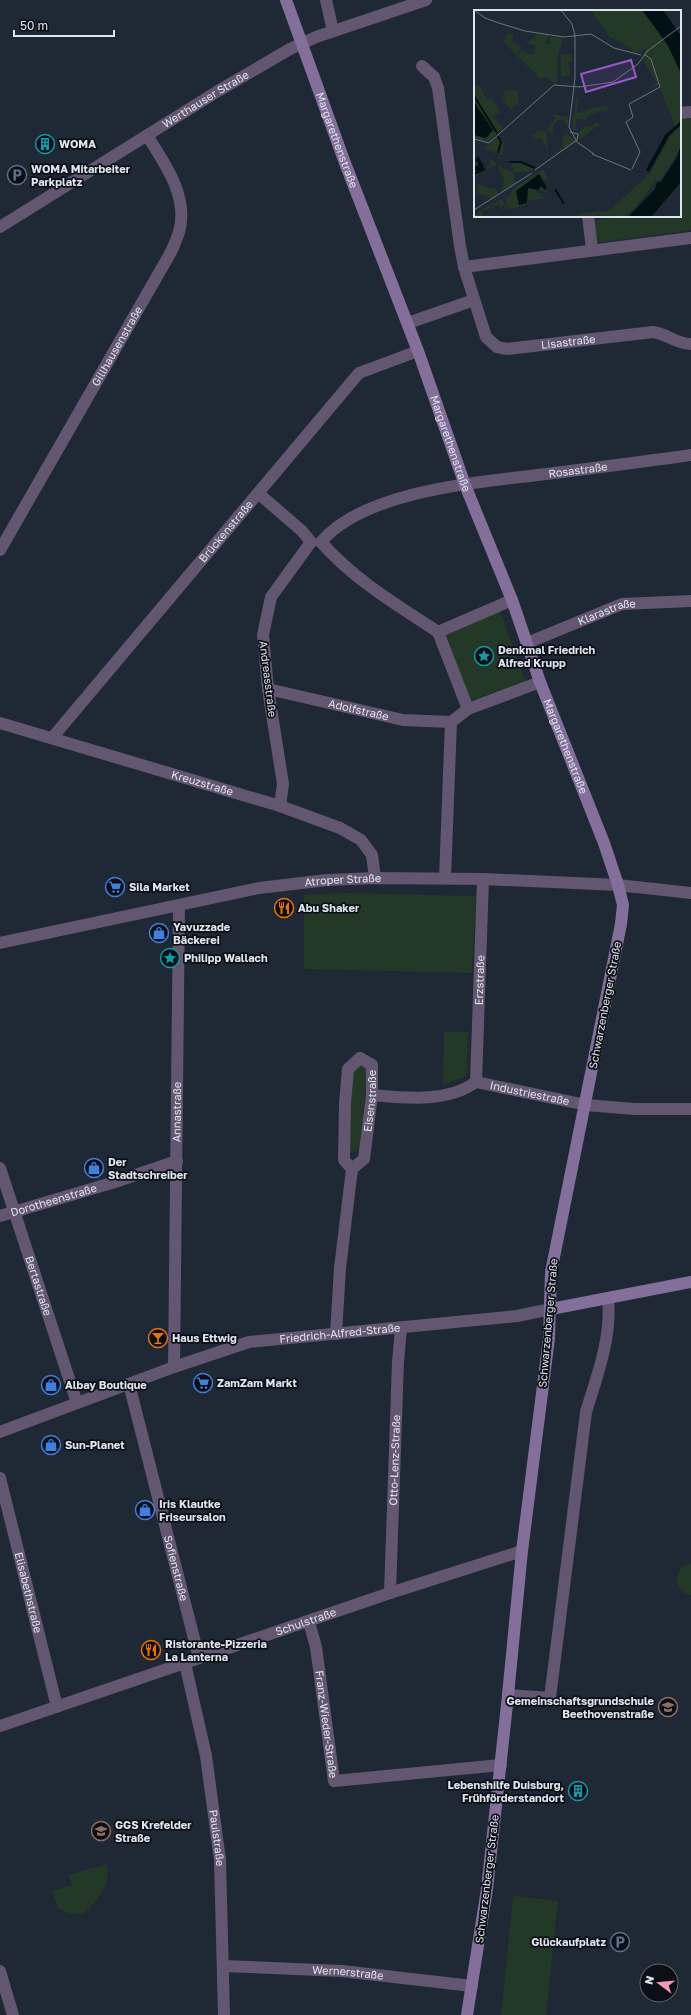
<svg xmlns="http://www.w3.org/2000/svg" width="691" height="2015" font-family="'Golos Text',sans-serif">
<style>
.green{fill:#243828}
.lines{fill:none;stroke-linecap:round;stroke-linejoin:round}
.street{stroke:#635671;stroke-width:12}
.secondary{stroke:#846f9b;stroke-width:12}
.labels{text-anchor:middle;stroke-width:3.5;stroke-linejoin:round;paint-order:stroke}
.street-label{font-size:11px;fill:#dee4ed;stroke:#0c1016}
.poi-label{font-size:11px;font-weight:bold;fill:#dee4ed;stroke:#0c1016;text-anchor:start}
.inset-river{fill:none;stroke:#001013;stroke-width:2}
.inset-road{fill:none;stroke:#6b737f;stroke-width:1}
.view{fill:#945aca;fill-opacity:0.15;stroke:#945aca;stroke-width:2}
.inset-edge{fill:none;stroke:#dee4ed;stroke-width:2}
</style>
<rect width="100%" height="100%" fill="#1f2835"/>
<g class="green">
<polygon points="691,118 691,230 595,243 593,220 628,216 680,216 680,119"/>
<polygon points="500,611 525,681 475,699 470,699 445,635"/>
<polygon points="345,893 476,896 472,973 304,969 304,895"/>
<polygon points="444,1032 468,1032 467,1070 465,1077 443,1085"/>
<polygon points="360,1065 365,1068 368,1072 359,1148 357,1151 351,1153 348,1151 352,1074 355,1069"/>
<path d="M 691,1564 L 691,1595 L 690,1595 C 674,1591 674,1578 683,1566 Z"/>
<path d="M 107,1864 C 112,1884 97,1901 83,1914 L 69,1913 L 58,1908 L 52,1891 L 72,1885 L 69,1875 Z"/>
<polygon points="513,1896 558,1901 546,2015 501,2015"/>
</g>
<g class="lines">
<g class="street">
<polyline points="326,0 333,31"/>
<path id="s1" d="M 422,66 L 434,77 L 438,88 L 460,246 L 464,267 L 486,337 L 497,347 L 507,349 L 653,332 C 668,334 676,344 691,344"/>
<polyline points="680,113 691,112"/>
<polyline points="588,216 592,249"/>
<path id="s2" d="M 0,227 L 218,91 L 290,49 L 316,37 L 426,0"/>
<polyline points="464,267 691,238"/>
<polyline points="408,323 474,300"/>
<polyline points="258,493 302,531 311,542"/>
<path id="s3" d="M 321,542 C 365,490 481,482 546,474 C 594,468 643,462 691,455"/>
<path d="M 321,542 C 353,579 397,605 438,632"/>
<path id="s4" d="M 0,550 L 171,252 C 174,245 177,239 179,232 C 189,197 165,164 148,137"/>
<path id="s5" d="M 527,643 L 622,604 L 691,601"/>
<path id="s6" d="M 268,689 L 403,720 L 451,722"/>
<polyline points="468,709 438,632 512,600"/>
<polyline points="451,722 468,709 540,682"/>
<path id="s7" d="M 0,723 L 280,806 L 340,828 L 361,840 L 372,855 L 375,878"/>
<path id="s8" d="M 52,738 L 359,373 L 418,351"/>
<polyline points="280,806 283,784 268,689 263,635 271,597 311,542"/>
<polyline points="445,878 451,722"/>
<path id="s9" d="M 0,943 L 259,888 L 327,880 L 375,878 L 483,879 L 618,885 L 691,893"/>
<path id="s10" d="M 476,1082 L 483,879"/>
<path id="s11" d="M 372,1095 C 406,1098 447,1103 476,1082 L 586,1105 L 634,1109 L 691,1109"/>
<path id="s12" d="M 0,1168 L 77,1403"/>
<path id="s13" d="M 0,1216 L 115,1182 L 177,1161"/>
<path id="s14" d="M 336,1334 L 340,1268 L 352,1169 L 364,1159 L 372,1095 L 372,1065 L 360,1058 L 348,1069 L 345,1103 L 344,1160 L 352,1169"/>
<path id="s15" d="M 174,1367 L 179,906"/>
<path id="s16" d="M 129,1384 L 199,1658"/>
<path id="s17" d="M 0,1432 L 174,1367 L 249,1342 L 517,1316 L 551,1309"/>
<path id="s18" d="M 0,1478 L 57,1707"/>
<path id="s19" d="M 390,1593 L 398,1362 L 401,1328"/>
<path id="s20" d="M 309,1622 L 316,1647 L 334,1781 L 501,1765"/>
<path id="s21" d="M 185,1663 L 206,1756 L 220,1860 L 224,2015"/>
<path d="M 508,1695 L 550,1698 L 586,1412 C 597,1376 612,1337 608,1299"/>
<path id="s22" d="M 0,1726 L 390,1593 L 522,1551"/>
<path id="s23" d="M 224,1966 L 342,1971 L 472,1986"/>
<polyline points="0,1971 13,2015"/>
</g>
<g class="secondary">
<path id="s24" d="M 286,0 L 345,163 L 418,351 L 465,485 L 512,600 L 540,682 L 604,843 L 618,885 L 623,905 L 621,924 L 551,1272 L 549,1338 L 522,1551 L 508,1695 L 487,1889 L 467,2015"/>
<polyline points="551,1309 691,1282"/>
</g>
</g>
<defs>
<g id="building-ring" transform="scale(1)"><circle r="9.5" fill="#0c1016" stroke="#0f9aa8" stroke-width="1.5"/><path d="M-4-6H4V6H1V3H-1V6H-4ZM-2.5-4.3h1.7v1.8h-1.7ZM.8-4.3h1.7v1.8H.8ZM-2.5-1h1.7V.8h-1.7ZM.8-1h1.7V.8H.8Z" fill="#0f9aa8"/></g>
<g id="parking-ring" transform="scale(1)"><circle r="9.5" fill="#0c1016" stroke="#5c6f8a" stroke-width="1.5"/><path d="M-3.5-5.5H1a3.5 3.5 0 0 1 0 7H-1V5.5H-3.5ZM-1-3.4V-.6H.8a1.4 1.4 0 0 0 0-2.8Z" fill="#5c6f8a"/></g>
<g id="sight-ring" transform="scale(1)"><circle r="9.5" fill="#0c1016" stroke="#0f9aa8" stroke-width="1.5"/><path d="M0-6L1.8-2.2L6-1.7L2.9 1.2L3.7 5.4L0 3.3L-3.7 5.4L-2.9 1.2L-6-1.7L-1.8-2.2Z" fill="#0f9aa8"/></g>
<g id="supermarket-ring" transform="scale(1)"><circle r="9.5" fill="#0c1016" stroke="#3f7fe0" stroke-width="1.5"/><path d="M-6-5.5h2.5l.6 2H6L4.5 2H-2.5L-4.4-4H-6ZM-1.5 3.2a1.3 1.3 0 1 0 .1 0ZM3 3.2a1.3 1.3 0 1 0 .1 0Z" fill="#3f7fe0"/></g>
<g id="restaurant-ring" transform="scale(1)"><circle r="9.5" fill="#0c1016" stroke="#e8710a" stroke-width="1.5"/><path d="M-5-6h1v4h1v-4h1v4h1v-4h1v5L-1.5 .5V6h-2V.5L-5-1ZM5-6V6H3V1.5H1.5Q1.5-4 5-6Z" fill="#e8710a"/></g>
<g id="shop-ring" transform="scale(1)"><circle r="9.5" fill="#0c1016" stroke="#3f7fe0" stroke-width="1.5"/><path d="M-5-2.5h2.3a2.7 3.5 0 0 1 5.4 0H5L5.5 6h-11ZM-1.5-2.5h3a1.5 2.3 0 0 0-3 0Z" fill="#3f7fe0"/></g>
<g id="bar-ring" transform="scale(1)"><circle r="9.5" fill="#0c1016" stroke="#e8710a" stroke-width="1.5"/><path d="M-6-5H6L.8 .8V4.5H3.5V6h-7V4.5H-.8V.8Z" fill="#e8710a"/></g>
<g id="school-ring" transform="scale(1)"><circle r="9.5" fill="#0c1016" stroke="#8d6e63" stroke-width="1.5"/><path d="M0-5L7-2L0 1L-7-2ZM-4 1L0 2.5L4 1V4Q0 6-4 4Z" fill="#8d6e63"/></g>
</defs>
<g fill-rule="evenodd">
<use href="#building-ring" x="45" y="144"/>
<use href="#parking-ring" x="17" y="175"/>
<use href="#sight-ring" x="484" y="656"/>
<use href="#supermarket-ring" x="115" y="887"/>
<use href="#restaurant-ring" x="284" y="908"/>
<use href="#shop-ring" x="159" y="933"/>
<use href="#sight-ring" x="170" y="958"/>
<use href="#shop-ring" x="94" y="1168"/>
<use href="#bar-ring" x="158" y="1338"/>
<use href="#supermarket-ring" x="203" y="1383"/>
<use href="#shop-ring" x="51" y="1385"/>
<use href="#shop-ring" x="51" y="1445"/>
<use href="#shop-ring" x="145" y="1510"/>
<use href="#restaurant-ring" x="151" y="1650"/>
<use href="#school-ring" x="668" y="1707"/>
<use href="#building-ring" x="578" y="1791"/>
<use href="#school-ring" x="101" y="1831"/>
<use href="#parking-ring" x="620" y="1942"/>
</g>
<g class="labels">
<g class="street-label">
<text dy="4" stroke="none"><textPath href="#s2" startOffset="242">Werthauser Straße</textPath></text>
<text dy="4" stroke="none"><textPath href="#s24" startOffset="149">Margarethenstraße</textPath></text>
<text dy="4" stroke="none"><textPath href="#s1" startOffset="369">Lisastraße</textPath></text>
<text dy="4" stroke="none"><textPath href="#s4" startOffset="235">Gillhausenstraße</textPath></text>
<text dy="4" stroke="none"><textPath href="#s24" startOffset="473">Margarethenstraße</textPath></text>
<text dy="4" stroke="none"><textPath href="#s3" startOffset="272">Rosastraße</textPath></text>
<text dy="4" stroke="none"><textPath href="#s8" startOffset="270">Brückenstraße</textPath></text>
<text dy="4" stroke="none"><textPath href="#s5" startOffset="86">Klarastraße</textPath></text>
<text transform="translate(268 679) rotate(83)" y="4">Andreasstraße</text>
<text dy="4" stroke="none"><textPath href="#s6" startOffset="93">Adolfstraße</textPath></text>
<text dy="4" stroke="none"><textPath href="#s24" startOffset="797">Margarethenstraße</textPath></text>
<text dy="4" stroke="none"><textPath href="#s7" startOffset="211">Kreuzstraße</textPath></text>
<text dy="4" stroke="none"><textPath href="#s9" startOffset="349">Atroper Straße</textPath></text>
<text dy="4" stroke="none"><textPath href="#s10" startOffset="102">Erzstraße</textPath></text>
<text transform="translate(605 1005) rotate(-79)" y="4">Schwarzenberger Straße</text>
<text dy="4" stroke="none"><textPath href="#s11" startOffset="162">Industriestraße</textPath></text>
<text dy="4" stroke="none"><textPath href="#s14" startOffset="240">Eisenstraße</textPath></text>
<text dy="4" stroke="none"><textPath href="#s15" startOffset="255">Annastraße</textPath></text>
<text dy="4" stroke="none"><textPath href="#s13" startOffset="56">Dorotheenstraße</textPath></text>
<text dy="4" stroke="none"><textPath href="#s12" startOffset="124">Bertastraße</textPath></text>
<text transform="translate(548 1323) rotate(-85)" y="4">Schwarzenberger Straße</text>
<text dy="4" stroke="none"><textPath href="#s17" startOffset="356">Friedrich-Alfred-Straße</textPath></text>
<text dy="4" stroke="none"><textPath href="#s19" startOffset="133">Otto-Lenz-Straße</textPath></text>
<text dy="4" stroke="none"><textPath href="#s16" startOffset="190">Sofienstraße</textPath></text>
<text dy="4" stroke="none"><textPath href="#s18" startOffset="118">Elisabethstraße</textPath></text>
<text dy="4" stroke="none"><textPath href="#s22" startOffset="323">Schulstraße</textPath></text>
<text dy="4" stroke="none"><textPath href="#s20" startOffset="104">Franz-Wieder-Straße</textPath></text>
<text dy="4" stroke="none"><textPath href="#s21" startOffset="178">Paulstraße</textPath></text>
<text transform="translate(487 1879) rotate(-83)" y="4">Schwarzenberger Straße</text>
<text dy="4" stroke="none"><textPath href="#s23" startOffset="124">Wernerstraße</textPath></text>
</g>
<g class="poi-label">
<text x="59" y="148">WOMA</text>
<text x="31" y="173">WOMA Mitarbeiter<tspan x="31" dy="13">Parkplatz</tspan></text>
<text x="498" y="654">Denkmal Friedrich<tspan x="498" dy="13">Alfred Krupp</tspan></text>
<text x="129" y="891">Sila Market</text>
<text x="298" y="912">Abu Shaker</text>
<text x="173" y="931">Yavuzzade<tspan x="173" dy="13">Bäckerei</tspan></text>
<text x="184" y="962">Philipp Wallach</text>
<text x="108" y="1166">Der<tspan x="108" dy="13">Stadtschreiber</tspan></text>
<text x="172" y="1342">Haus Ettwig</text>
<text x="217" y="1387">ZamZam Markt</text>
<text x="65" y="1389">Albay Boutique</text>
<text x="65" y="1449">Sun-Planet</text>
<text x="159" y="1508">Iris Klautke<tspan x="159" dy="13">Friseursalon</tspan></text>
<text x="165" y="1648">Ristorante-Pizzeria<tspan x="165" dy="13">La Lanterna</tspan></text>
<text x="654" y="1705" text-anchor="end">Gemeinschaftsgrundschule<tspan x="654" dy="13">Beethovenstraße</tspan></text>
<text x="564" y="1789" text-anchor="end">Lebenshilfe Duisburg,<tspan x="564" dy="13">Frühförderstandort</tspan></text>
<text x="115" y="1829">GGS Krefelder<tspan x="115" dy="13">Straße</tspan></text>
<text x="606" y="1946" text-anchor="end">Glückaufplatz</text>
</g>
</g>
<g transform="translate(474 10)">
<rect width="207" height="207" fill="#1f2835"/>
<path d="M 116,0 L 169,0 L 180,14 L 200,46 L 207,63 L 207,111 L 201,117 L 185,75 L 174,79 L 183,72 L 168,49 L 173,40 L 161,43 L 152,35 L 136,27 ZM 34,23 L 40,24 L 38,32 L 48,37 L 42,45 L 30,32 ZM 63,24 L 74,25 L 72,34 L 76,34 L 76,27 L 89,28 L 84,47 L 83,72 L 80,74 L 72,67 L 67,69 L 43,46 L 48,40 L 54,44 L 60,44 L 62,36 L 54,33 L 50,36 ZM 87,44 L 97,44 L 98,52 L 94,53 L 96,65 L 87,67 ZM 0,68 L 2,76 L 5,75 L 13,90 L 17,87 L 26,102 L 19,107 L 29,119 L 15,132 L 0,129 L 0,125 L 12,128 L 19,120 L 0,92 ZM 32,78 L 33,82 L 35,79 L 43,81 L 45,87 L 44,93 L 37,99 L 29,91 L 32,88 L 28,90 ZM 102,88 L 104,88 L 103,103 L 131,95 L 136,98 L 131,102 L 129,100 L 115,105 L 112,110 L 102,109 L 101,117 L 104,119 L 99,121 L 99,109 L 96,108 L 100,105 ZM 77,104 L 94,107 L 94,115 L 91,114 L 90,110 L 84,110 L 79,115 L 79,123 L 72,120 L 82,108 ZM 125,112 L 126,114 L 105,130 L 104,122 L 112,116 L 113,118 ZM 207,115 L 207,134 L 204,143 L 186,170 L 182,171 L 162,197 L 150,207 L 127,207 L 124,204 L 120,207 L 100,207 L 107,203 L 135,201 L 176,163 L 196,126 ZM 67,120 L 72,122 L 74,139 L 66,127 L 63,129 L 57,125 ZM 30,121 L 26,125 L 30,134 L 28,145 L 10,139 ZM 94,124 L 101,131 L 79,146 L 89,137 L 88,127 ZM 15,148 L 23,154 L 0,167 L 0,161 L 12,159 L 17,153 ZM 37,152 L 52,153 L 62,159 L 54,162 L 40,162 ZM 23,155 L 39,163 L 41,170 L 40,175 L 27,183 L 30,170 ZM 69,159 L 74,168 L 68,171 L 74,178 L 71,182 L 65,178 L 62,181 L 70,187 L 69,189 L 54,190 L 54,194 L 35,200 L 34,195 L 32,201 L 30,198 L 39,179 ZM 66,165 L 72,178 L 71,180 L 67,176 L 63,180 L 54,178 L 52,187 L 44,187 L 42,183 L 50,175 ZM 4,174 L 9,175 L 9,177 L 23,179 L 23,185 L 18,188 L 3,183 ZM 34,186 L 36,187 L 29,196 L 27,197 L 26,204 L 24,207 L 21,206 L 26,204 L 26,195 L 17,195 L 17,198 L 7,201 L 9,207 L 0,206 L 10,198 L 28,189 L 31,194 Z" fill="#243828" fill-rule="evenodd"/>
<path d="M 168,0 L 189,0 L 207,26 L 207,63 L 193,34 ZM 0,92 L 19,120 L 12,128 L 0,125 ZM 207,111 L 207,115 L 195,126 L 175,162 L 172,160 L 191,125 ZM 207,135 L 206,173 L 177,207 L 154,207 L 181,179 L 183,172 L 187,172 L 203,147 ZM 4,146 L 10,156 L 9,159 L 2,162 L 0,156 L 4,156 L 4,152 L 1,150 ZM 65,164 L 73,178 L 71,180 L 67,176 L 64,180 L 54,178 L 53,193 L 45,195 L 42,181 Z" fill="#001013"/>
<path class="inset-river" d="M 0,86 L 23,123M 24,126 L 27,132 L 24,143M 35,152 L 47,152 L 61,158M 0,164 L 11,159M 81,179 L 90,194"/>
<path class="inset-road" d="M 0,0 L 11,8 L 25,13M 87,0 L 98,14 L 101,25 L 101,68 L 95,117 L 103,132 L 120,144M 25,13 L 51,21 L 90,27 L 117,24 L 140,38 L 167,45M 172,42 L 207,16M 105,77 L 139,72 L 164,54 L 173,41M 152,112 L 159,107 L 155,94 L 186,77 L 177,49 L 170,44M 152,112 L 166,142 L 158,159M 0,129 L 15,133 L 80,75 L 106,77M 118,144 L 157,160M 61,160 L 103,130 L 104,124 L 96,122M 0,200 L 58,163"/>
<path class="view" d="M 157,50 L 162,67 L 112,82 L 107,64 Z"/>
<rect width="207" height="207" class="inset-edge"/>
</g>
<g transform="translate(659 1983) rotate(286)"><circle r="19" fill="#0c1016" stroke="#60656c"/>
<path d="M0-3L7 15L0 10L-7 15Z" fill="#f09ab7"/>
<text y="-6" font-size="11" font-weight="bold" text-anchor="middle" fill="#dee4ed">N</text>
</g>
<path d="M14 30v6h100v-6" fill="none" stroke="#dee4ed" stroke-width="2"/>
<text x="20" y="30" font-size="12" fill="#dee4ed" stroke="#0c1016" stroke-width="3" paint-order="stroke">50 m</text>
</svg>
